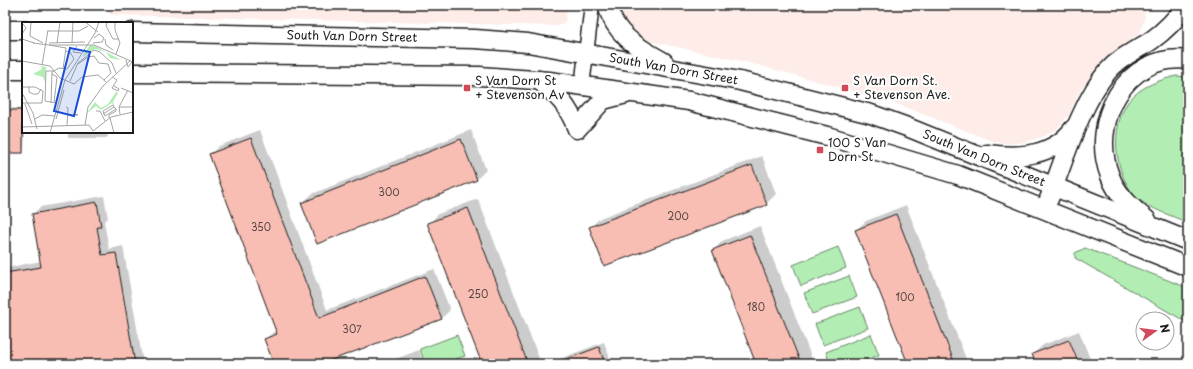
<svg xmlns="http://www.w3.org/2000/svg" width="1193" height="369" font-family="'Playpen Sans',sans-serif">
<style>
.built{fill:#fdece8}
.green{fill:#b2eeb3;stroke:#678568}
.shadow{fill:#0003}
.building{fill:#f9beb3;stroke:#1c1c1c}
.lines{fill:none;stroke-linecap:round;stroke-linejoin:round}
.minor-casing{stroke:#1c1c1c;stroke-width:17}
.major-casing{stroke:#1c1c1c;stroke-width:21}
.minor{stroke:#fff;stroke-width:14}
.major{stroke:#fff;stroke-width:18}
.poi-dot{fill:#d1495b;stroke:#fff;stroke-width:1.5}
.labels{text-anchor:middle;stroke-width:4;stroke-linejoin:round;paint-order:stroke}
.number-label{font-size:10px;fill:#534442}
.street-label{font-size:12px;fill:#1c1c1c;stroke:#fff}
.poi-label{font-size:12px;fill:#1c1c1c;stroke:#fff;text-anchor:start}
.inset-road{fill:none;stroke:#a4a4a4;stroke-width:1}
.view{fill:#1d4ed8;fill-opacity:0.15;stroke:#1d4ed8;stroke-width:2}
.inset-edge{fill:none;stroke:#1c1c1c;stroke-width:2}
</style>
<rect width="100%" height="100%" fill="#fff"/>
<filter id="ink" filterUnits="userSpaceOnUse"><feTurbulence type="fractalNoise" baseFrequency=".025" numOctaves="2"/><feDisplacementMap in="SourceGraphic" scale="8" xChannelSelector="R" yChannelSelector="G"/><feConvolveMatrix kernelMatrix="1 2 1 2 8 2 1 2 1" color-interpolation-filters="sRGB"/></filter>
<g filter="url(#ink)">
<g class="built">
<polygon points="109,5 567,5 566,19 563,24 557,26 110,15"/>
<polygon points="619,5 1144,5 1145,17 1140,33 1102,62 1081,89 1069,114 1058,128 1043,137 1026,142 1009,144 992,141 887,100 750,63 645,40 635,33 627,25 619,11"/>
</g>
<g class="green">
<path d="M 1176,76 L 1188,77 L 1188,223 C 1173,216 1144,207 1134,195 C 1114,171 1110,128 1128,102 C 1139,87 1159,80 1176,76 Z"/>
<polygon points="838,247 846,268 801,286 793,265"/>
<polygon points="1085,248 1188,288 1188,323 1075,258 1075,253"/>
<polygon points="849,276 857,297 812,314 804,293"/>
<polygon points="860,307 868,328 823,345 815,324"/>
<polygon points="871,334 879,355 856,364 830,364 826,352"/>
<polygon points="457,335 465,356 441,364 425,364 420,349"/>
</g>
<g class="shadow">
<polygon points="521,5 547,5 527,9"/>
<polygon points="8,108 23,109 23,132 25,132 24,150 23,152 5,152 5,113"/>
<polygon points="260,130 327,310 434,269 450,310 441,319 318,364 275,364 265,339 276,330 210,154 219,146"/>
<polygon points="471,130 486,170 477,179 318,243 302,203 312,194"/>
<polygon points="68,132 107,132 108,137 106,138 68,138"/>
<polygon points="762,156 776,194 766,204 590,228 600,218"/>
<polygon points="104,196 108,218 104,222 109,249 123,246 143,363 8,364 5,349 5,268 41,261 33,214 40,207"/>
<polygon points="478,199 540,361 537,364 483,364 429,224 438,214"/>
<polygon points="906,205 968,364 909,364 856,230 866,221"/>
<polygon points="760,226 814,364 757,364 713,251 722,241"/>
<polygon points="1079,331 1092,364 1037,364 1033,354 1043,345"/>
<polygon points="604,342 612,364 557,364 562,358"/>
<polygon points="419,350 424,364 383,364"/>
</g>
<g class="building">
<rect x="5" y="110" width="18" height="43"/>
<polygon points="251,138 319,318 425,276 442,319 321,364 274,364 264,339 277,334 209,154"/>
<polygon points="461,139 477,180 317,244 301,203"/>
<polygon points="752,165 767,205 604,266 589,227"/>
<polygon points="97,202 101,227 97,227 102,255 116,253 135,364 7,364 5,354 5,273 41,267 32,214"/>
<polygon points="468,208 528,364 482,364 427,223"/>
<polygon points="896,214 955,364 908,364 855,230"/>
<polygon points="750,235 801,364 756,364 712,250"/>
<polygon points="1069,340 1079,364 1036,364 1032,354"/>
<polygon points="599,347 605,364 556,364 556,363"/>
</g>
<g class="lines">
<g class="minor-casing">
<polyline id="minor" points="582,86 592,5"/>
</g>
<g class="major-casing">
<g id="major">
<path d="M 607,5 C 615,36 639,48 664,62"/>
<polyline points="5,30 23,30"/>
<path id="s1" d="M 132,32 L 475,39 L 528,43 L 740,81 L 871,114 L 907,127 L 1188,241"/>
<polyline points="5,70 23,70"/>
<polyline points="132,73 479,76 549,81 689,101 827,136 958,175 1188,267"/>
<path d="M 539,80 C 558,96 568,105 577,129 L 603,100 L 626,94"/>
<path d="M 987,154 C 1019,158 1053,157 1074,128"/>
<path d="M 1049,199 C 1064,161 1081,102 1108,71 C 1120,57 1137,50 1152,40 C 1166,30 1177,18 1187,5"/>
<path d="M 1147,220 C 1132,208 1117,195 1110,176 C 1089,123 1125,52 1188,60"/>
</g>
</g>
<use href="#minor" class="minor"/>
<use href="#major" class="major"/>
</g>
</g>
<g class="poi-dot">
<rect x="463" y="84" width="8" height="8" rx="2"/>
<rect x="841" y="84" width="8" height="8" rx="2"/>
<rect x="816" y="146" width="8" height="8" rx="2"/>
</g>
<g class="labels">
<g class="number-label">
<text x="389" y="196">300</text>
<text x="678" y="220">200</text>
<text x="261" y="231">350</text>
<text x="478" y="298">250</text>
<text x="905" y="301">100</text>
<text x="756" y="311">180</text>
<text x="352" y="333">307</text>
</g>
<g class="street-label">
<text dy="4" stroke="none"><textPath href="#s1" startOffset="220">South Van Dorn Street</textPath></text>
<text dy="4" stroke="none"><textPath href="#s1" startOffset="544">South Van Dorn Street</textPath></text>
<text dy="4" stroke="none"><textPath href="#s1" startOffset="868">South Van Dorn Street</textPath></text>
</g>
<g class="poi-label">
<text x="475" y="85">S Van Dorn St<tspan x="475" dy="14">+ Stevenson Av</tspan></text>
<text x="853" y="85">S Van Dorn St.<tspan x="853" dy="14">+ Stevenson Ave.</tspan></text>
<text x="828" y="147">100 S Van<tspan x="828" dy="14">Dorn St</tspan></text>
</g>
</g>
<g transform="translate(22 22)">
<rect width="111" height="111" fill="#fff"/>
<path d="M 68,23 L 73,24 L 99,38 L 88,36 L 84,30 L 73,27 L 60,35 ZM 19,44 L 24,45 L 23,60 L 21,55 L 11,52 L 20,47 ZM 94,70 L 96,71 L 91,80 L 93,84 L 90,81 L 79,88 L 74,84 L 64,92 L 73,80 L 79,86 L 86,82 Z" fill="#b2eeb3"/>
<path class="inset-road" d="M 9,0 L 8,14 L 21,21M 63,0 L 76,10M 85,0 L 84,4 L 91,17 L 97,17M 93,0 L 93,8 L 98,21 L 94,32M 0,1 L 4,6 L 0,12M 26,9 L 57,9 L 66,4M 0,17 L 12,21M 83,17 L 84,23 L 91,28M 11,21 L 27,23 L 72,23 L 111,40M 27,21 L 63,20M 35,21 L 38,0M 50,21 L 51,0M 71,21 L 80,20 L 82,16 L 77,12 L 72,16M 27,23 L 44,26 L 41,47M 55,24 L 51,30 L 59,31M 104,38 L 106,45 L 110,40M 0,39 L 28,44 L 38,56 L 52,62 L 60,55 L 76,53 L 84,60M 56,42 L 66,35 L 72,34 L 77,41 L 86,42 L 89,51 L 82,58M 20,43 L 26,8M 31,49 L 24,49 L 23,79 L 34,81M 30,52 L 35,55 L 32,81M 90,55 L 95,58 L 90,66 L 96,69 L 97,67 L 92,64M 48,59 L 56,41 L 72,28 L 78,30 L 90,41 L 94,51M 0,65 L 13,65 L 21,69 L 20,81 L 0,81M 7,65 L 7,70 L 11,72 L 16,72 L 19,67M 99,66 L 111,71M 0,71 L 11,91 L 15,107M 29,81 L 30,50 L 37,46 L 45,47 L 52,37 L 48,30 L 43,29M 3,82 L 10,102M 44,85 L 46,86 L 45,103M 97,85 L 111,85M 74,89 L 78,89 L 83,99M 81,92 L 92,85M 98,92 L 97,85 L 106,68M 48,93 L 56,93 L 52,92M 87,96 L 87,93 L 94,89 L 94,87 L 92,85 L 91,83 L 81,89 L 83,94 L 94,87M 88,96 L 92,111M 13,97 L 20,93 L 33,94M 34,97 L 42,68M 63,103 L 66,85 L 81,64 L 108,39M 0,105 L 67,103 L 71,109M 71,109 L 89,95 L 111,90M 28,111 L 43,58 L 73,11 L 77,0"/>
<path class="view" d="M 48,26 L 68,30 L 52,94 L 32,89 Z"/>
<rect width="111" height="111" class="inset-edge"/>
</g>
<rect width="1193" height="369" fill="none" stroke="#fff" stroke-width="20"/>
<rect x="10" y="10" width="1173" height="349" fill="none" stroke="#1c1c1c" stroke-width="1.5" filter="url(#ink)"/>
<g transform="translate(1155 331) rotate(76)"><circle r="19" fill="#ffffff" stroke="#a4a4a4"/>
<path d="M0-3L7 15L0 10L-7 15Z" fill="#d1495b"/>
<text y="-6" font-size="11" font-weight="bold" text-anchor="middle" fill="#1c1c1c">N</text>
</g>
</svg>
